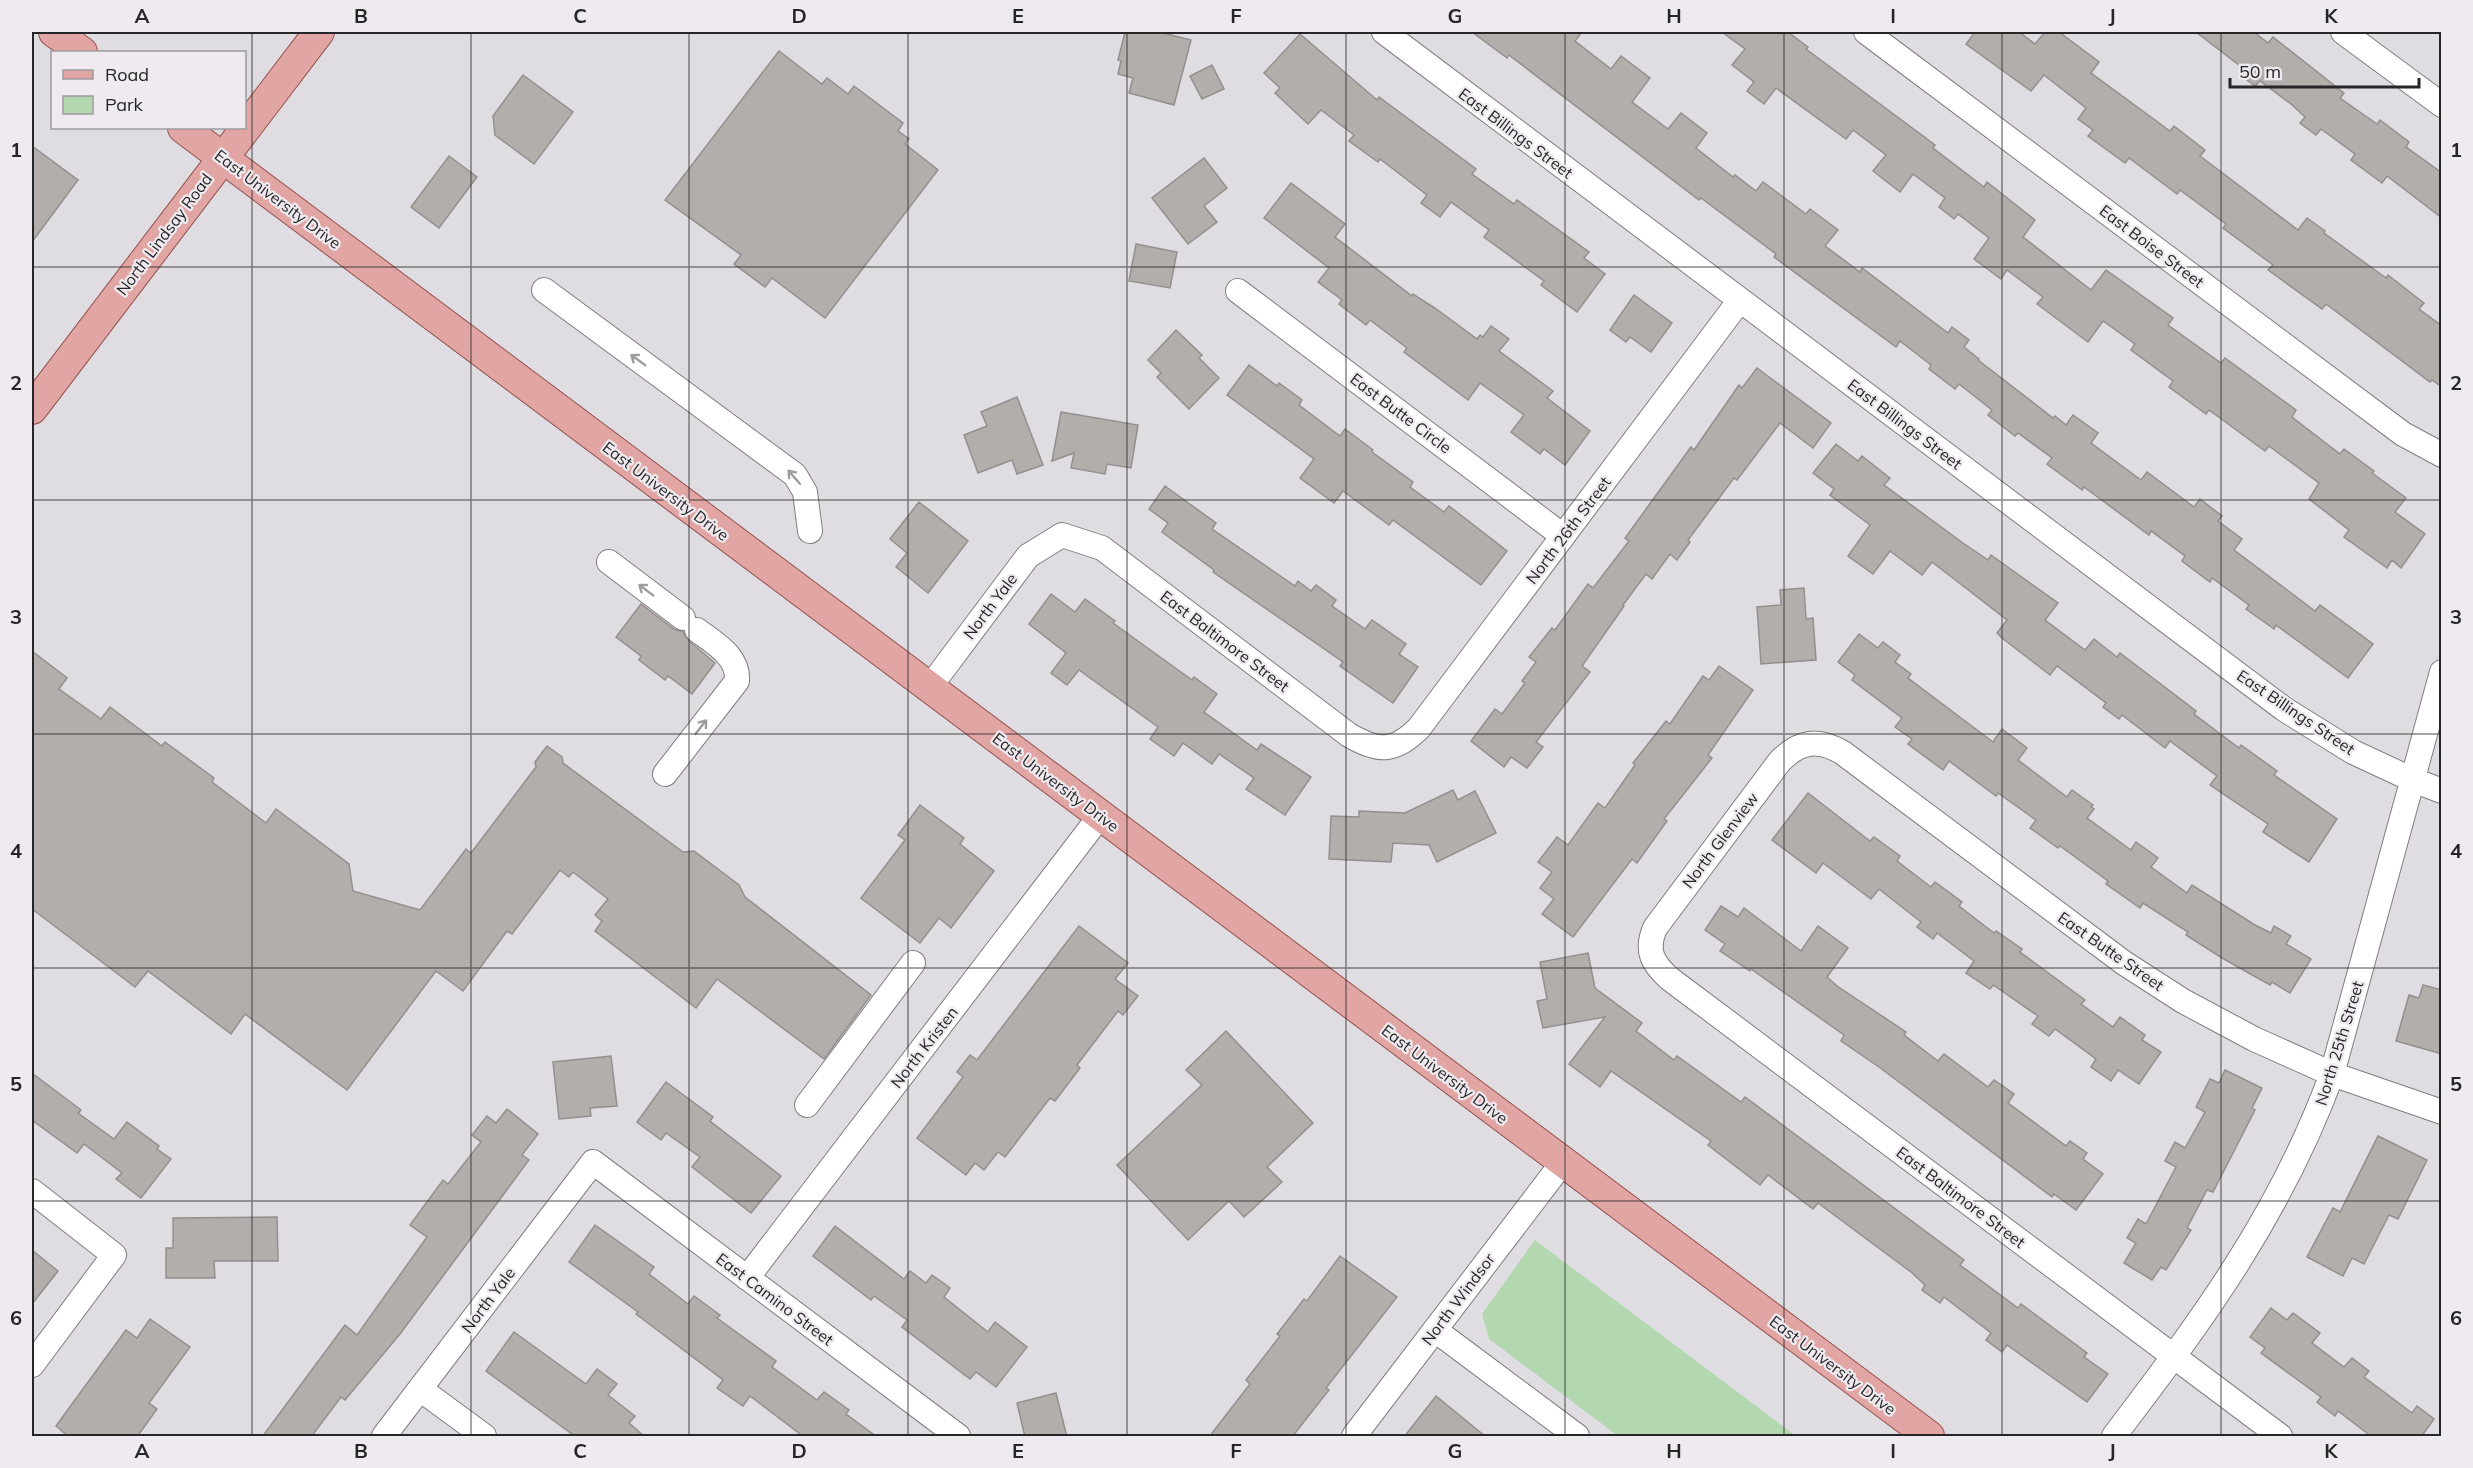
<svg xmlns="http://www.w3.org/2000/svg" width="2473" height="1468" font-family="Mulish,sans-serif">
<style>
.green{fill:#b3d7af}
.building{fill:#b3adac;stroke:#948f8e;stroke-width:1.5}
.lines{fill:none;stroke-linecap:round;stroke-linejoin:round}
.minor-casing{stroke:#807d82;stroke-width:26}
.major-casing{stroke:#93524f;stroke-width:32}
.minor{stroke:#fff;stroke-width:24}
.major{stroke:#e1a6a3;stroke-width:30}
.oneway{stroke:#9d9d9e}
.grid{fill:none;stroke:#262527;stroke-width:1.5;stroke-opacity:0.55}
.labels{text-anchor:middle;stroke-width:4.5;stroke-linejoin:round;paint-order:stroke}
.street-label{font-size:16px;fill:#262527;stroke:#eeeaef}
.neatline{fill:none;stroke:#262527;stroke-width:2}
.grid-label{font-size:20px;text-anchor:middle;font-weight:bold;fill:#262527}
</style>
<rect width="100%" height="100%" fill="#e0dde2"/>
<polygon class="green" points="1535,1240 1796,1436 1618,1436 1489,1339 1482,1314"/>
<g class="building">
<polygon points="1125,32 1159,32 1191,40 1174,105 1129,93 1133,78 1118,74 1121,61 1118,60"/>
<polygon points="1472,32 1582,32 1575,41 1611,69 1621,56 1650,78 1632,102 1668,129 1681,113 1707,133 1696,148 1733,177 1735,175 1756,191 1763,182 1806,214 1810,209 1838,230 1825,246 1860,272 1862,268 1948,333 1952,327 1969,340 1964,347 1979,359 1978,360 2053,418 2055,416 2066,425 2073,415 2098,433 2091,443 2141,480 2147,472 2194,507 2200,499 2222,516 2218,521 2242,539 2234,550 2315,611 2320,605 2373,644 2348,678 2276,625 2274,629 2246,609 2249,605 2212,578 2210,582 2182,561 2185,556 2151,531 2149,535 2084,487 2082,490 2047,464 2052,458 2018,433 2015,436 1988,415 1992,410 1959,384 1955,389 1929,369 1931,365 1900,341 1896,347 1774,257 1776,254 1701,198 1699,200 1509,55 1507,58"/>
<polygon points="1722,32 1788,32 1808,47 1806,49 1935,145 1933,148 1984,187 1987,182 2035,220 2023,237 2091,290 2106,270 2173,318 2168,325 2221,363 2225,358 2296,410 2292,417 2340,454 2344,449 2374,471 2372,473 2406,498 2395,512 2425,534 2401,568 2392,560 2387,568 2344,537 2349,530 2309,499 2319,483 2269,446 2265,451 2209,410 2206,414 2169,387 2173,381 2131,350 2135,344 2103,321 2088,342 2037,304 2043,297 2007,270 2001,279 1974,259 1989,238 1958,214 1954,219 1939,207 1945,198 1913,174 1900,192 1873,171 1886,155 1853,130 1846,139 1776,88 1764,104 1747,91 1754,82 1732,65 1745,49"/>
<polygon points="1975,32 2019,32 2035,44 2045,32 2059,32 2099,62 2091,73 2170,131 2174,126 2205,150 2200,156 2298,230 2307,218 2325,231 2324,233 2386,278 2388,275 2424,303 2419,309 2442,326 2442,387 2432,380 2430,382 2326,304 2322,309 2268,270 2273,265 2223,228 2226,224 2180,190 2177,194 2129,158 2125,163 2088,136 2093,130 2078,119 2086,108 2044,75 2031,91 1966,44"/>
<polygon points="2196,32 2254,32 2268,43 2273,37 2344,93 2340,98 2377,124 2380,120 2409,142 2406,147 2442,173 2442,218 2387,176 2382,183 2351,160 2355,154 2321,129 2316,135 2300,123 2305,117 2291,104 2260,81 2255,86 2239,74 2244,69"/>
<polygon points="1300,34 1377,100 1379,97 1476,169 1472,174 1514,204 1517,200 1589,252 1584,258 1605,274 1577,312 1541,285 1544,281 1484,237 1489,230 1451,202 1440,217 1421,203 1427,195 1380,159 1378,162 1349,141 1354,135 1321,110 1308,124 1275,93 1280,88 1264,73"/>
<polygon points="779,51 822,84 827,78 848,94 854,86 903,123 898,131 909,139 905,144 938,170 825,318 772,278 765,287 734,264 741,255 665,200"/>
<polygon points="1212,65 1224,89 1202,99 1190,76"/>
<polygon points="523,75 573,112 534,164 495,135 493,116"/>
<polygon points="32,146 78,180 32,242"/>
<polygon points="449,156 477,177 439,228 411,207"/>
<polygon points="1204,158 1227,188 1204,206 1217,222 1188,244 1152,198"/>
<polygon points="1291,183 1345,224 1335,237 1412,296 1413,294 1435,308 1477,339 1480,335 1483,337 1491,326 1509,339 1499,351 1553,391 1547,398 1590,431 1565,465 1544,449 1540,454 1511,432 1524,415 1480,383 1468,400 1404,352 1407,348 1370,320 1366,325 1339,304 1342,300 1318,282 1329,268 1264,218"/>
<polygon points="1136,244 1177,252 1170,288 1129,281"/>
<polygon points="1634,295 1672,323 1651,352 1630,337 1626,342 1610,330"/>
<polygon points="1176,330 1202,355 1199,358 1219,378 1189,409 1157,377 1161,373 1148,360"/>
<polygon points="1249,365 1277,386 1279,383 1302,400 1299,405 1340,436 1345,429 1373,450 1372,452 1413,482 1410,487 1444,512 1449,506 1507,551 1481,585 1393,520 1389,525 1343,491 1334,503 1300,478 1314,459 1227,395"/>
<polygon points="1757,368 1831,423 1813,448 1780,423 1737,480 1734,478 1688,540 1690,542 1677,560 1670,554 1652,579 1646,574 1623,605 1624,606 1582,666 1590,672 1536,742 1543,747 1527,768 1511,757 1504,767 1471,741 1495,709 1502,714 1525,683 1522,681 1536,662 1529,657 1552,628 1555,630 1588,584 1593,588 1629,541 1625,538 1691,447 1694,450 1739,385 1742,388"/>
<polygon points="1017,397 1043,465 1017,474 1012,460 978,473 964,435 987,426 981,412"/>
<polygon points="1061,412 1138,425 1131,468 1107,464 1105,474 1071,468 1074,453 1052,461"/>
<polygon points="1836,444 1858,461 1862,456 1890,478 1884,485 1963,543 1988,560 1991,555 2058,603 2045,620 2085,650 2094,639 2117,657 2120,653 2196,711 2194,714 2239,748 2241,745 2277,771 2274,775 2337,819 2309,862 2263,832 2268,824 2210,785 2217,776 2170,741 2165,748 2122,715 2119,719 2103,707 2106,703 2057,666 2050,675 2002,638 1997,633 2007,620 1932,562 1922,575 1890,551 1873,574 1848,556 1870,525 1830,495 1834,489 1813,473"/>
<polygon points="1165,486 1216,523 1212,529 1295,586 1298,581 1311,591 1316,585 1336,600 1332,606 1365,629 1372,620 1406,644 1399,654 1418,667 1393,703 1340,666 1343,662 1213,572 1214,570 1162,532 1168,523 1149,509"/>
<polygon points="919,502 968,541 928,593 896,567 907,553 890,539"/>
<polygon points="1804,588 1806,619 1813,618 1816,660 1761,664 1757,607 1781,605 1780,590"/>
<polygon points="1051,594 1075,612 1085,599 1115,621 1113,623 1192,680 1194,677 1217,694 1204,712 1257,750 1261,744 1311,777 1285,815 1246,789 1254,778 1219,754 1212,764 1183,743 1174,756 1150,739 1158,727 1079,670 1067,685 1051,673 1066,653 1029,624"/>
<polygon points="641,604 674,629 683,632 689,641 715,663 692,694 668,676 665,680 639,660 641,656 616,637"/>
<polygon points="1859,634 1878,648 1883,642 1900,655 1895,662 1911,674 1908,678 1993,742 2002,729 2027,748 2018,760 2067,797 2072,790 2093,805 2091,807 2094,809 2087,818 2131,850 2136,842 2158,858 2151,867 2187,893 2192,885 2255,925 2271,933 2274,926 2291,936 2286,944 2311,959 2290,993 2272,982 2270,985 2222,958 2186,935 2188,932 2143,903 2140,908 2106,884 2108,881 2060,846 2058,848 2030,828 2036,820 1998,793 1996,796 1949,761 1943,770 1908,744 1912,739 1895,727 1902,718 1852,680 1855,675 1838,662"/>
<polygon points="32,651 67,678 59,689 101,719 110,707 162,746 165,742 214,778 212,782 266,823 276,809 349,864 353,891 420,910 466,849 471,853 536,767 535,762 547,746 562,757 563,763 683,852 694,851 739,885 745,897 871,995 824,1059 717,979 696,1008 595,931 602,921 595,915 608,899 573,872 569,877 560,870 512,934 507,931 463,991 436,971 347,1090 245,1014 231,1034 148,971 135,987 32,909"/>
<polygon points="1719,666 1753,690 1708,755 1712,758 1664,819 1667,821 1637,863 1632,859 1573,937 1542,914 1554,899 1540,888 1552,872 1538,862 1557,837 1568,845 1598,803 1605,808 1635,765 1633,763 1666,721 1670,724 1703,676 1709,680"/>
<polygon points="1453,790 1458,800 1475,791 1496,833 1437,862 1429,845 1393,843 1391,862 1329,859 1331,816 1359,817 1359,811 1405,813"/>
<polygon points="1808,793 1870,841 1874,837 1900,856 1897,861 1931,887 1935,882 1962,902 1959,906 1994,933 1996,931 2022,949 2020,952 2085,1000 2081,1004 2113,1027 2120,1017 2145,1035 2142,1040 2161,1052 2139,1084 2118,1070 2111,1081 2091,1067 2096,1059 2055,1029 2049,1036 2032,1024 2038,1016 1999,989 1993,985 1990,989 1966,973 1974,961 1937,933 1933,939 1917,927 1921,922 1879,889 1871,899 1823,863 1816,873 1772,840"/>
<polygon points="920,805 964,838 960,844 994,871 951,928 939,918 920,943 861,898 905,840 898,835"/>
<polygon points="1721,906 1738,917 1744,908 1801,951 1818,926 1848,948 1827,977 1837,986 1906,1032 1904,1035 1938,1061 1944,1054 1988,1087 1994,1080 2014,1094 2008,1103 2066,1146 2070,1141 2087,1153 2083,1159 2103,1174 2076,1210 2054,1194 2052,1197 1879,1067 1841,1041 1844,1035 1751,969 1750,971 1720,951 1725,944 1705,930"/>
<polygon points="1079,926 1128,963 1115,979 1138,996 1123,1015 1118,1011 1077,1065 1080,1068 1055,1101 1050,1098 1005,1157 998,1152 984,1170 975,1163 966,1175 917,1138 963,1077 957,1072 970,1055 977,1060"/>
<polygon points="1588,953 1595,988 1642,1023 1636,1031 1674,1060 1677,1056 1741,1102 1745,1097 1964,1260 1960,1265 2018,1308 2021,1304 2087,1353 2084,1357 2108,1374 2087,1402 2007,1345 2002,1352 1986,1340 1991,1333 1944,1297 1940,1303 1922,1290 1925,1285 1911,1272 1818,1203 1813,1209 1768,1175 1760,1185 1708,1145 1711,1141 1611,1071 1600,1087 1569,1064 1605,1017 1543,1028 1537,1001 1547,999 1540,962"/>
<polygon points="2423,985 2442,990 2442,1054 2396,1041 2409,995 2419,998"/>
<polygon points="1226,1031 1313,1123 1267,1167 1282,1182 1244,1217 1229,1201 1188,1240 1117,1165 1202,1085 1186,1070"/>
<polygon points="611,1056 617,1106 590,1108 591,1116 559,1119 553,1062"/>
<polygon points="2225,1070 2262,1088 2252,1108 2255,1110 2213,1192 2207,1190 2187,1228 2191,1230 2166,1270 2161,1267 2152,1280 2124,1263 2136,1243 2127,1238 2138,1219 2146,1224 2176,1167 2165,1161 2175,1142 2185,1148 2205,1112 2196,1107 2210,1079 2219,1083"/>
<polygon points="32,1073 81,1110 78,1113 114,1139 127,1122 159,1146 157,1149 171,1159 141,1198 116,1179 122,1173 84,1144 77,1153 32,1120"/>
<polygon points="666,1082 713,1117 710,1121 781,1176 751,1213 692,1167 700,1157 666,1133 661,1140 637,1122"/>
<polygon points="507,1109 538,1134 522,1155 529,1160 400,1334 345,1400 341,1397 311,1437 262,1437 345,1325 357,1335 427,1237 410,1225 443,1180 448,1184 481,1142 472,1135 487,1116 496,1123"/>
<polygon points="2378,1136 2427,1160 2398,1219 2389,1215 2364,1264 2352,1258 2343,1276 2307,1257 2333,1208 2340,1212"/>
<polygon points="277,1217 278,1261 214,1261 215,1278 166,1278 166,1248 173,1248 173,1218"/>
<polygon points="595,1225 654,1267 649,1274 688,1304 694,1296 720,1315 717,1318 776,1361 772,1367 817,1400 824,1392 849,1410 846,1414 877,1437 804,1437 750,1396 743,1406 717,1388 723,1380 636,1314 638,1312 569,1262"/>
<polygon points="835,1226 904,1279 910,1271 926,1283 932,1275 950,1288 944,1297 988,1332 995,1322 1027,1347 996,1387 976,1372 970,1379 902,1327 907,1320 874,1296 871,1300 813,1256"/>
<polygon points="32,1250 58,1271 32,1304"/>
<polygon points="1340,1256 1397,1297 1326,1388 1329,1390 1292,1437 1209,1437 1250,1384 1246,1380 1280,1336 1277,1334 1304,1299 1307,1301"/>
<polygon points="2271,1308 2287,1320 2293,1313 2320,1333 2312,1343 2344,1367 2352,1358 2369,1371 2364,1377 2412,1413 2417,1406 2434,1419 2421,1437 2372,1437 2338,1411 2335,1416 2317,1402 2321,1397 2261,1353 2265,1348 2250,1337"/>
<polygon points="150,1319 190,1347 149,1403 157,1409 137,1437 69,1437 56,1426 126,1330 137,1338"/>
<polygon points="514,1332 586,1384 597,1369 617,1384 608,1395 635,1416 629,1423 645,1437 576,1437 486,1371"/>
<polygon points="1056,1393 1067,1437 1025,1437 1017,1403"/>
<polygon points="1436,1396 1486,1437 1404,1437"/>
</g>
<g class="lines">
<g class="minor-casing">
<g id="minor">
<polyline points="1384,32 2284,709 2353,752 2413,780 2442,791"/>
<polyline points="1866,32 2403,434 2442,455"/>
<polyline points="2343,32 2442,105"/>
<polyline points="544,290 795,475 805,492 810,531"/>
<polyline points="1238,291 1563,536"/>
<polyline points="609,562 683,618"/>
<path d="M 929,688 L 1028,556 L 1062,535 L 1102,548 L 1349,735 C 1378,752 1394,753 1419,728 L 1740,300"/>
<path d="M 665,774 L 737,681 C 739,656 714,643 697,630"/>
<polyline points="807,1105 913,963"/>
<polyline points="32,1191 114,1255 32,1365"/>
<polyline points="747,1278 1100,816"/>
<polyline points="1435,1330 1577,1436"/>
<polyline points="420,1389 484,1436"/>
<polyline points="384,1436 593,1162 958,1436"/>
<polyline points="1354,1436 1563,1162"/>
<path d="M 2114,1436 C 2203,1319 2280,1215 2332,1074 L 2442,672"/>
<path d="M 2280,1436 L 1670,979 C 1653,964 1645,951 1655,928 L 1780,761 C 1800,741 1818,738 1843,753 L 2124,963 L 2183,1001 L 2254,1039 L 2332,1074 L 2442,1112"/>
</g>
</g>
<g class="major-casing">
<g id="major">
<polyline points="54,32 82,52"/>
<polyline points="183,128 1929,1436"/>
<polyline points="32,409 319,32"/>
</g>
</g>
<use href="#minor" class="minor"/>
<use href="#major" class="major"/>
</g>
<defs><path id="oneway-shaft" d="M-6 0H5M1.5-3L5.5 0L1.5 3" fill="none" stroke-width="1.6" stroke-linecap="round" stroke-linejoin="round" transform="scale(1.5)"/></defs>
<g class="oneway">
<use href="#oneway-shaft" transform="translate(638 360) rotate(-144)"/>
<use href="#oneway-shaft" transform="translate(794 477) rotate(-131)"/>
<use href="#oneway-shaft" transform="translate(646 590) rotate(-143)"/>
<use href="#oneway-shaft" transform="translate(701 727) rotate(-52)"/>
</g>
<path class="grid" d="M 252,32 L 252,1436M 471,32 L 471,1436M 689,32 L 689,1436M 908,32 L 908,1436M 1127,32 L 1127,1436M 1346,32 L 1346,1436M 1565,32 L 1565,1436M 1784,32 L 1784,1436M 2002,32 L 2002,1436M 2221,32 L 2221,1436M 32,267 L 2442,267M 32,500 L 2442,500M 32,734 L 2442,734M 32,968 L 2442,968M 32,1201 L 2442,1201"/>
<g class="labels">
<g class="street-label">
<text transform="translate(1516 133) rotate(37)" y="6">East Billings Street</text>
<text transform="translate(278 199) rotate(37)" y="6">East University Drive</text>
<text transform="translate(164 234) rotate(-53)" y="6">North Lindsay Road</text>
<text transform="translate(2152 246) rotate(37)" y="6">East Boise Street</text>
<text transform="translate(1401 413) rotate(37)" y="6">East Butte Circle</text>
<text transform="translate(1905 424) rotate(37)" y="6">East Billings Street</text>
<text transform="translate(666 491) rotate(37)" y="6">East University Drive</text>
<text transform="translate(1568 530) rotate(-53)" y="6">North 26th Street</text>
<text transform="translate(990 606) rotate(-53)" y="6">North Yale</text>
<text transform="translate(1225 641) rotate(37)" y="6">East Baltimore Street</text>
<text transform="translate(2296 712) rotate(34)" y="6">East Billings Street</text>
<text transform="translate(1056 782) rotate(37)" y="6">East University Drive</text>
<text transform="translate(1720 840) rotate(-53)" y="6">North Glenview</text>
<text transform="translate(2111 951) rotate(35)" y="6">East Butte Street</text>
<text transform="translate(2339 1043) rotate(-73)" y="6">North 25th Street</text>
<text transform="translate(924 1047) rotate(-52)" y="6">North Kristen</text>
<text transform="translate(1445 1074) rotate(37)" y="6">East University Drive</text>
<text transform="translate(1961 1197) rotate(37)" y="6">East Baltimore Street</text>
<text transform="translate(775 1299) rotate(37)" y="6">East Camino Street</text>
<text transform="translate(1458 1299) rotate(-53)" y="6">North Windsor</text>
<text transform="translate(488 1300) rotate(-53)" y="6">North Yale</text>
<text transform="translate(1833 1365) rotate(37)" y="6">East University Drive</text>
</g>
</g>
<rect width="2473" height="1468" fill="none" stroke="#eeeaef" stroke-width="66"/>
<rect x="51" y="51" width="195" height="78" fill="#eeeaef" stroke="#9e9b9f" stroke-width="1.5"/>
<rect x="63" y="70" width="30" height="9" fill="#e1a6a3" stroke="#9e9b9f" stroke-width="1.5"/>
<text x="105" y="81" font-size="18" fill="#262527">Road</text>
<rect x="63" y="96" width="30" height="18" fill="#b3d7af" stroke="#9e9b9f" stroke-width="1.5"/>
<text x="105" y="111" font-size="18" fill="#262527">Park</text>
<path d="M2230 78v9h189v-9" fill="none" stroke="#262527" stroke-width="3"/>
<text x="2239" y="78" font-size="18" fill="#262527" stroke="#eeeaef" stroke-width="4.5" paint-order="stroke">50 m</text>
<rect x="33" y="33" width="2407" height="1402" class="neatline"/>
<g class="grid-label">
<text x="142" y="23">A</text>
<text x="361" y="23">B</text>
<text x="580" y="23">C</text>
<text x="799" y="23">D</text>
<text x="1018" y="23">E</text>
<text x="1236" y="23">F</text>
<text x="1455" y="23">G</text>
<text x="1674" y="23">H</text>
<text x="1893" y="23">I</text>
<text x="2112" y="23">J</text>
<text x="2331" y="23">K</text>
<text x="16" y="157">1</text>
<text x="2456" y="157">1</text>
<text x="16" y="390">2</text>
<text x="2456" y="390">2</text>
<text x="16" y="624">3</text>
<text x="2456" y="624">3</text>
<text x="16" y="858">4</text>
<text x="2456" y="858">4</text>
<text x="16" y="1091">5</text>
<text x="2456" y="1091">5</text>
<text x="16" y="1325">6</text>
<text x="2456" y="1325">6</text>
<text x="142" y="1458">A</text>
<text x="361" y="1458">B</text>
<text x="580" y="1458">C</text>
<text x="799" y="1458">D</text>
<text x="1018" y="1458">E</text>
<text x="1236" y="1458">F</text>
<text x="1455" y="1458">G</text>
<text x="1674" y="1458">H</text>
<text x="1893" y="1458">I</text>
<text x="2112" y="1458">J</text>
<text x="2331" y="1458">K</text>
</g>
</svg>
